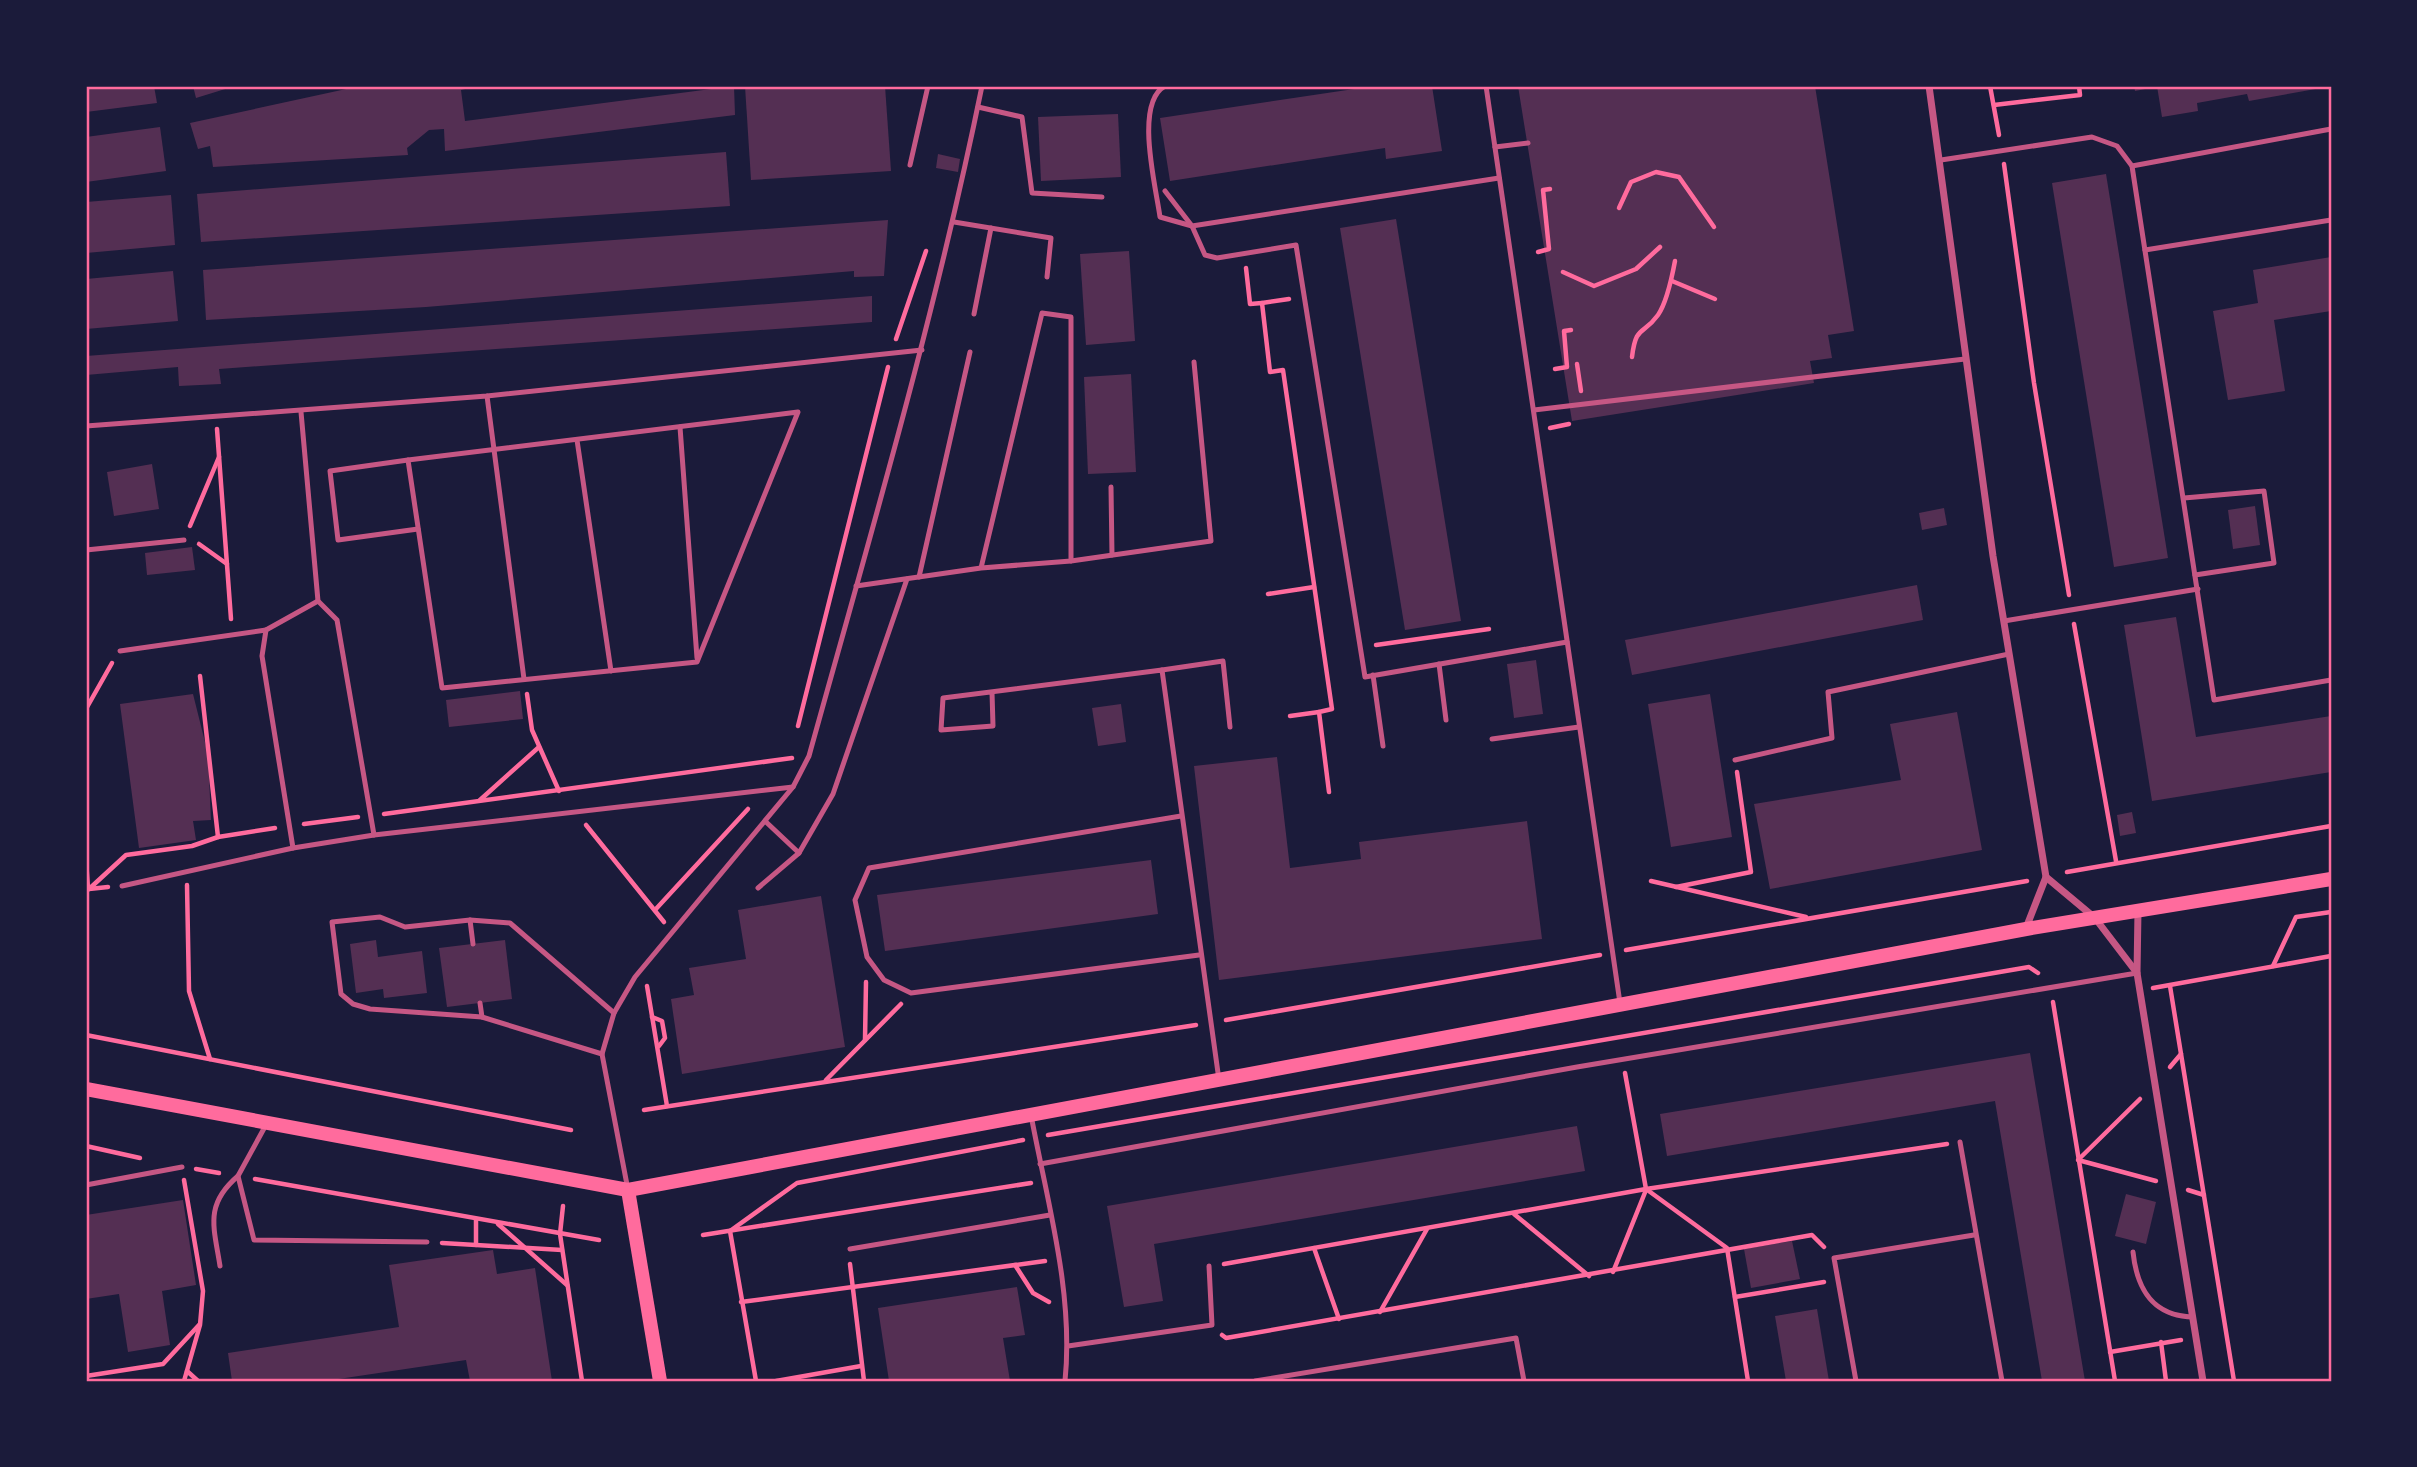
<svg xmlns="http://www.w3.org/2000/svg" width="2417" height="1467" font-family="Helvetica,sans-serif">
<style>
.building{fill:#542f53}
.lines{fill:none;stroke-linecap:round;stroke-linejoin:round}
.path{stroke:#ff6b9d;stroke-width:4.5}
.service{stroke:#c65784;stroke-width:5}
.minor{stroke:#c65784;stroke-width:7}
.secondary{stroke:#ff6b9d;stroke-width:14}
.neatline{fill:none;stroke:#ff6b9d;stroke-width:2.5}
</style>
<rect width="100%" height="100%" fill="#1b1b3a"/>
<g class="building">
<polygon points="86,86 154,86 157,103 86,112"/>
<polygon points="193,86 235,86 196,98"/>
<polygon points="360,86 478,86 461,90 465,121 734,86 735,115 445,151 444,129 429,130 407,148 408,155 213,167 210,146 198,149 190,123"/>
<polygon points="745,86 885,86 891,171 751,180"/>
<polygon points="1374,86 1432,86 1442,151 1386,159 1385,148 1170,181 1160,118"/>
<polygon points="1518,86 1815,86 1854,331 1828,335 1832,358 1810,361 1814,383 1572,421"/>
<polygon points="2134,86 2156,86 2156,87 2135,91"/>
<polygon points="2157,86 2326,86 2327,87 2249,101 2247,94 2197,103 2198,111 2162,117"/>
<polygon points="1118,114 1121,177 1041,181 1038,117"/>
<polygon points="160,127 166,171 86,182 86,137"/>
<polygon points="726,152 730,206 201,242 197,194"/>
<polygon points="938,154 960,159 958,172 936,168"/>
<polygon points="2106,174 2168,558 2114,567 2052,183"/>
<polygon points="171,195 175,245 86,253 86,202"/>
<polygon points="1396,219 1461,621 1405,630 1340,228"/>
<polygon points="888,220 884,276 854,277 854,271 426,307 206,320 203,270"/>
<polygon points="1129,251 1135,341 1086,345 1080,254"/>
<polygon points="2331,257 2331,311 2274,320 2285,391 2228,400 2213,311 2258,303 2253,270"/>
<polygon points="173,271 178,321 86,329 86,279"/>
<polygon points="872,296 872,322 219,369 221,384 179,386 178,367 86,375 86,356"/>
<polygon points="1131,374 1136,472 1088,474 1084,377"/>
<polygon points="152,464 159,509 114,516 107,472"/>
<polygon points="2255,506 2260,545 2233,549 2228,510"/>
<polygon points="1944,508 1947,525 1922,530 1919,513"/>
<polygon points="192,547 195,570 147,575 145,553"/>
<polygon points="1917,585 1923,620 1632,675 1625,640"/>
<polygon points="2176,617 2196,737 2331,716 2331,772 2152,801 2124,625"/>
<polygon points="1536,660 1543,714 1514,718 1507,664"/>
<polygon points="520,691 523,719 449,727 446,700"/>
<polygon points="193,694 208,754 211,820 193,821 196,840 139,848 120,704"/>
<polygon points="1710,694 1732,837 1671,847 1648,704"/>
<polygon points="1121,704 1126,742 1098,746 1092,708"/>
<polygon points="1957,712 1982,850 1770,889 1754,804 1901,780 1890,724"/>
<polygon points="1277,757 1290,868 1361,859 1359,842 1527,821 1542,939 1219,980 1194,766"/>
<polygon points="2132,812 2136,833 2120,836 2117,815"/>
<polygon points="1151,860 1158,914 885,951 877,895"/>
<polygon points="821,896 845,1047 682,1074 671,999 694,995 689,968 746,959 738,910"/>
<polygon points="376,940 378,957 422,951 427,993 384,998 383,989 356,993 350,944"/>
<polygon points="505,940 512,999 447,1007 439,948"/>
<polygon points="2030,1053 2085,1381 2042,1381 1995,1101 1667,1156 1660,1114"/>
<polygon points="1577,1126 1585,1171 1154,1244 1163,1301 1124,1307 1107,1206"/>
<polygon points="2126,1194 2156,1202 2146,1244 2115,1236"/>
<polygon points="183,1200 196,1285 162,1291 170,1345 128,1352 119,1294 86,1299 86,1215"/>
<polygon points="1792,1241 1800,1279 1751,1288 1744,1249"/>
<polygon points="493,1250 497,1274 535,1268 552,1381 470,1381 466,1360 325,1381 232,1381 228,1353 399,1327 389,1265"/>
<polygon points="1017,1287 1025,1335 1003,1338 1010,1381 889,1381 878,1308"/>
<polygon points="1817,1309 1829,1381 1786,1381 1775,1316"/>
</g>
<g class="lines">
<g class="path">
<polyline points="1990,86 1999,135"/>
<polyline points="1994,105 2080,95 2079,86"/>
<polyline points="2004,164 2034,383 2069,595"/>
<polyline points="1619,208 1631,182 1656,172 1679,177 1714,227"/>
<polyline points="1538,252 1549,249 1543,190 1550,189"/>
<polyline points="1246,268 1250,304 1262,303 1270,372 1283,370 1332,709 1319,712 1329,792"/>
<polyline points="1563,272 1594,286 1636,269 1660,247"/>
<polyline points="1672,281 1715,299"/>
<polyline points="1262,303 1289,299"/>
<polyline points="896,339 926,251"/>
<path d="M 1632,357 C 1636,324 1643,336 1658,315 C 1667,302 1672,277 1675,261"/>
<polyline points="1577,364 1581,391"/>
<polyline points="1555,369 1567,367 1564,331 1571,330"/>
<polyline points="1550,428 1569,424"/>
<polyline points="217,429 231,619"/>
<polyline points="190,526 219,457"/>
<polyline points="199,544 227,564"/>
<polyline points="1268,594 1314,587"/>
<polyline points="2074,624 2116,861"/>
<polyline points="1376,645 1489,629"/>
<polyline points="200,676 218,837 275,828"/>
<polyline points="527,694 532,730 559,791"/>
<polyline points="86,709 112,663"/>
<polyline points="1290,716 1319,712"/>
<polyline points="798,726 888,367"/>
<polyline points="480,800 539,747"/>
<polyline points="384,814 792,758"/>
<polyline points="304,824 358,817"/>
<polyline points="586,825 664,922"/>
<polyline points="86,860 88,889"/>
<polyline points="2067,872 2331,826"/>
<polyline points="1651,881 1806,917"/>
<polyline points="187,885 189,991 210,1059"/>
<polyline points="1676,887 1751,872 1737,772"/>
<polyline points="89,889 126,855 192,846 218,837"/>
<polyline points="89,889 108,887"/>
<polyline points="655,910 748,809"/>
<polyline points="1626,950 2027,881"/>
<polyline points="2273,966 2296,917 2331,912"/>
<polyline points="647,986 667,1106"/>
<polyline points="2170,986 2234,1381"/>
<polyline points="2153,988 2331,956"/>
<polyline points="2053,1002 2115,1381"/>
<polyline points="652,1017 662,1021 665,1038 659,1046"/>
<polyline points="1226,1020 1600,955"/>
<polyline points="86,1035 571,1130"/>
<polyline points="865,1040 866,982"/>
<polyline points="2170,1067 2181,1054"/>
<polyline points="1625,1073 1646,1189 1727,1248 1748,1381"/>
<polyline points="826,1080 901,1004"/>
<polyline points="644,1110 1196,1025"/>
<polyline points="1048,1135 2029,967 2038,973"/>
<polyline points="86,1146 140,1158"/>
<polyline points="2079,1159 2140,1099"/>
<polyline points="2078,1160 2156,1181"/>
<polyline points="196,1169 219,1173"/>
<polyline points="255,1179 599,1240"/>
<polyline points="184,1180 203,1291 200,1325 184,1381"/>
<polyline points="2188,1190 2204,1195"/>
<polyline points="563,1206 560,1234 582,1381"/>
<polyline points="1514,1214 1589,1276"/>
<polyline points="498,1224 567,1285"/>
<polyline points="730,1231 797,1183 1023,1140"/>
<polyline points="730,1231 756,1381"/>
<polyline points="703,1235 1031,1183"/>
<polyline points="442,1243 562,1250"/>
<polyline points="476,1245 476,1219"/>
<polyline points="1314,1248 1339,1319"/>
<polyline points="850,1264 864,1381"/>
<polyline points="1224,1264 1646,1189 1947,1144"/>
<polyline points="1015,1265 1033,1293 1049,1302"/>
<polyline points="1613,1272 1646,1190"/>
<polyline points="1735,1297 1824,1282"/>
<polyline points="741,1302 1045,1261"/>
<polyline points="1380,1312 1427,1229"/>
<polyline points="1222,1335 1226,1338 1812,1235 1824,1247"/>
<polyline points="2161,1342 2166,1381"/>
<polyline points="2110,1352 2181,1340"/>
<polyline points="187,1371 198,1381"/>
<polyline points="86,1376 163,1364 199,1325"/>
<polyline points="776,1381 861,1366"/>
</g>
<g class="service">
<path d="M 1165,86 C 1134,103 1156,187 1160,217 L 1192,226 L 1499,178"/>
<polyline points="1486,86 1620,1003"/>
<polyline points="978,107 1022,117 1032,193 1102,197"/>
<polyline points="1495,147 1528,143"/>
<polyline points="1941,160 2092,137 2117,146 2132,166 2214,700 2331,680"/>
<polyline points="910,165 928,86"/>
<polyline points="2132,166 2331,129"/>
<polyline points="1165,191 1192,226 1205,255 1217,258 1296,245 1365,677 1567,642"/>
<polyline points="954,222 1051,238 1047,277"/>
<polyline points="2145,250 2331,220"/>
<polyline points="974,314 991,228"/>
<polyline points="487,396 524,679"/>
<polyline points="1534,410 1965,359"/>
<polyline points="301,412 318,601 337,620 374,835"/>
<polygon points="798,412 697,662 442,688 408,460"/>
<polyline points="86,426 487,396 922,350"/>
<polyline points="680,427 697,658"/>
<polyline points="577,440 611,671"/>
<polyline points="408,460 330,471 338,540 418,529"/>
<polyline points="1111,487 1112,555"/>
<polyline points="2184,498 2264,491 2274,563 2195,575"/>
<polyline points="86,550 184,540"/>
<polyline points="1071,561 1211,541 1194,362"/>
<polyline points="919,577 970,352"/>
<polyline points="856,586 981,568 1042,313 1071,317 1071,561 981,568"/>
<polyline points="2004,621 2198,589"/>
<polyline points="120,651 266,630"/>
<polyline points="1439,664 1446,720"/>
<polyline points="1162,670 1223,661 1230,727"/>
<polyline points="1373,675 1383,746"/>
<polyline points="992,692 993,726 941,730 943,698 1162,670 1219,1080"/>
<polyline points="1492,739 1579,727"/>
<polyline points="1735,760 1832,738 1828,692 2009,654"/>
<polyline points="1181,816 869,868 855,900 867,957 884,980 911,993 1199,955"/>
<polyline points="765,821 799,853 833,794 907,579"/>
<polyline points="293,848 262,656 266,630 318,601"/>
<polyline points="122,886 293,848 374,835 793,787"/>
<polyline points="758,888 799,853"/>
<polyline points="470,920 405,927 380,917 332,922 341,994 353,1004 370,1009 482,1017"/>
<polyline points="473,944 470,920 510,923 614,1013"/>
<polyline points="480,1003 482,1017 602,1054"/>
<path d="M 1031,1115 C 1047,1201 1074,1293 1065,1381"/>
<polyline points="267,1123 238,1176 254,1240 427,1242"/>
<polyline points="1960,1142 2002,1381"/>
<polyline points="1040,1164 1577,1067 2137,973"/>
<polyline points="86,1185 182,1167"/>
<path d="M 628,1190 L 602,1054 L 614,1013 L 635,977 L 793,787 L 809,756 C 871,533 936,312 982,86"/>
<polyline points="850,1249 1050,1215"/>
<path d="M 2133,1252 C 2137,1290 2153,1316 2193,1317"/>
<path d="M 220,1266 C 214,1227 204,1205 238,1176"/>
<polyline points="1068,1346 1212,1325 1209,1266"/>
<polyline points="1255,1381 1516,1338 1524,1381"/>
<polyline points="1856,1381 1834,1258 1974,1235"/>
</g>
<g class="minor">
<polyline points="1929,86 1993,556 2046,877 2095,918 2137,973 2203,1381"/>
<polyline points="2026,928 2046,877"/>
<polyline points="2137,973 2138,911"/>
</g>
<g class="secondary">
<polyline points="86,1089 628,1190 2026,929 2331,879"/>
<polyline points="628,1190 660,1381"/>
</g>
</g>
<rect width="2417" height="1467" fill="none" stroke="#1b1b3a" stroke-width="175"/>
<rect x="88" y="88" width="2242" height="1292" class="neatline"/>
</svg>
